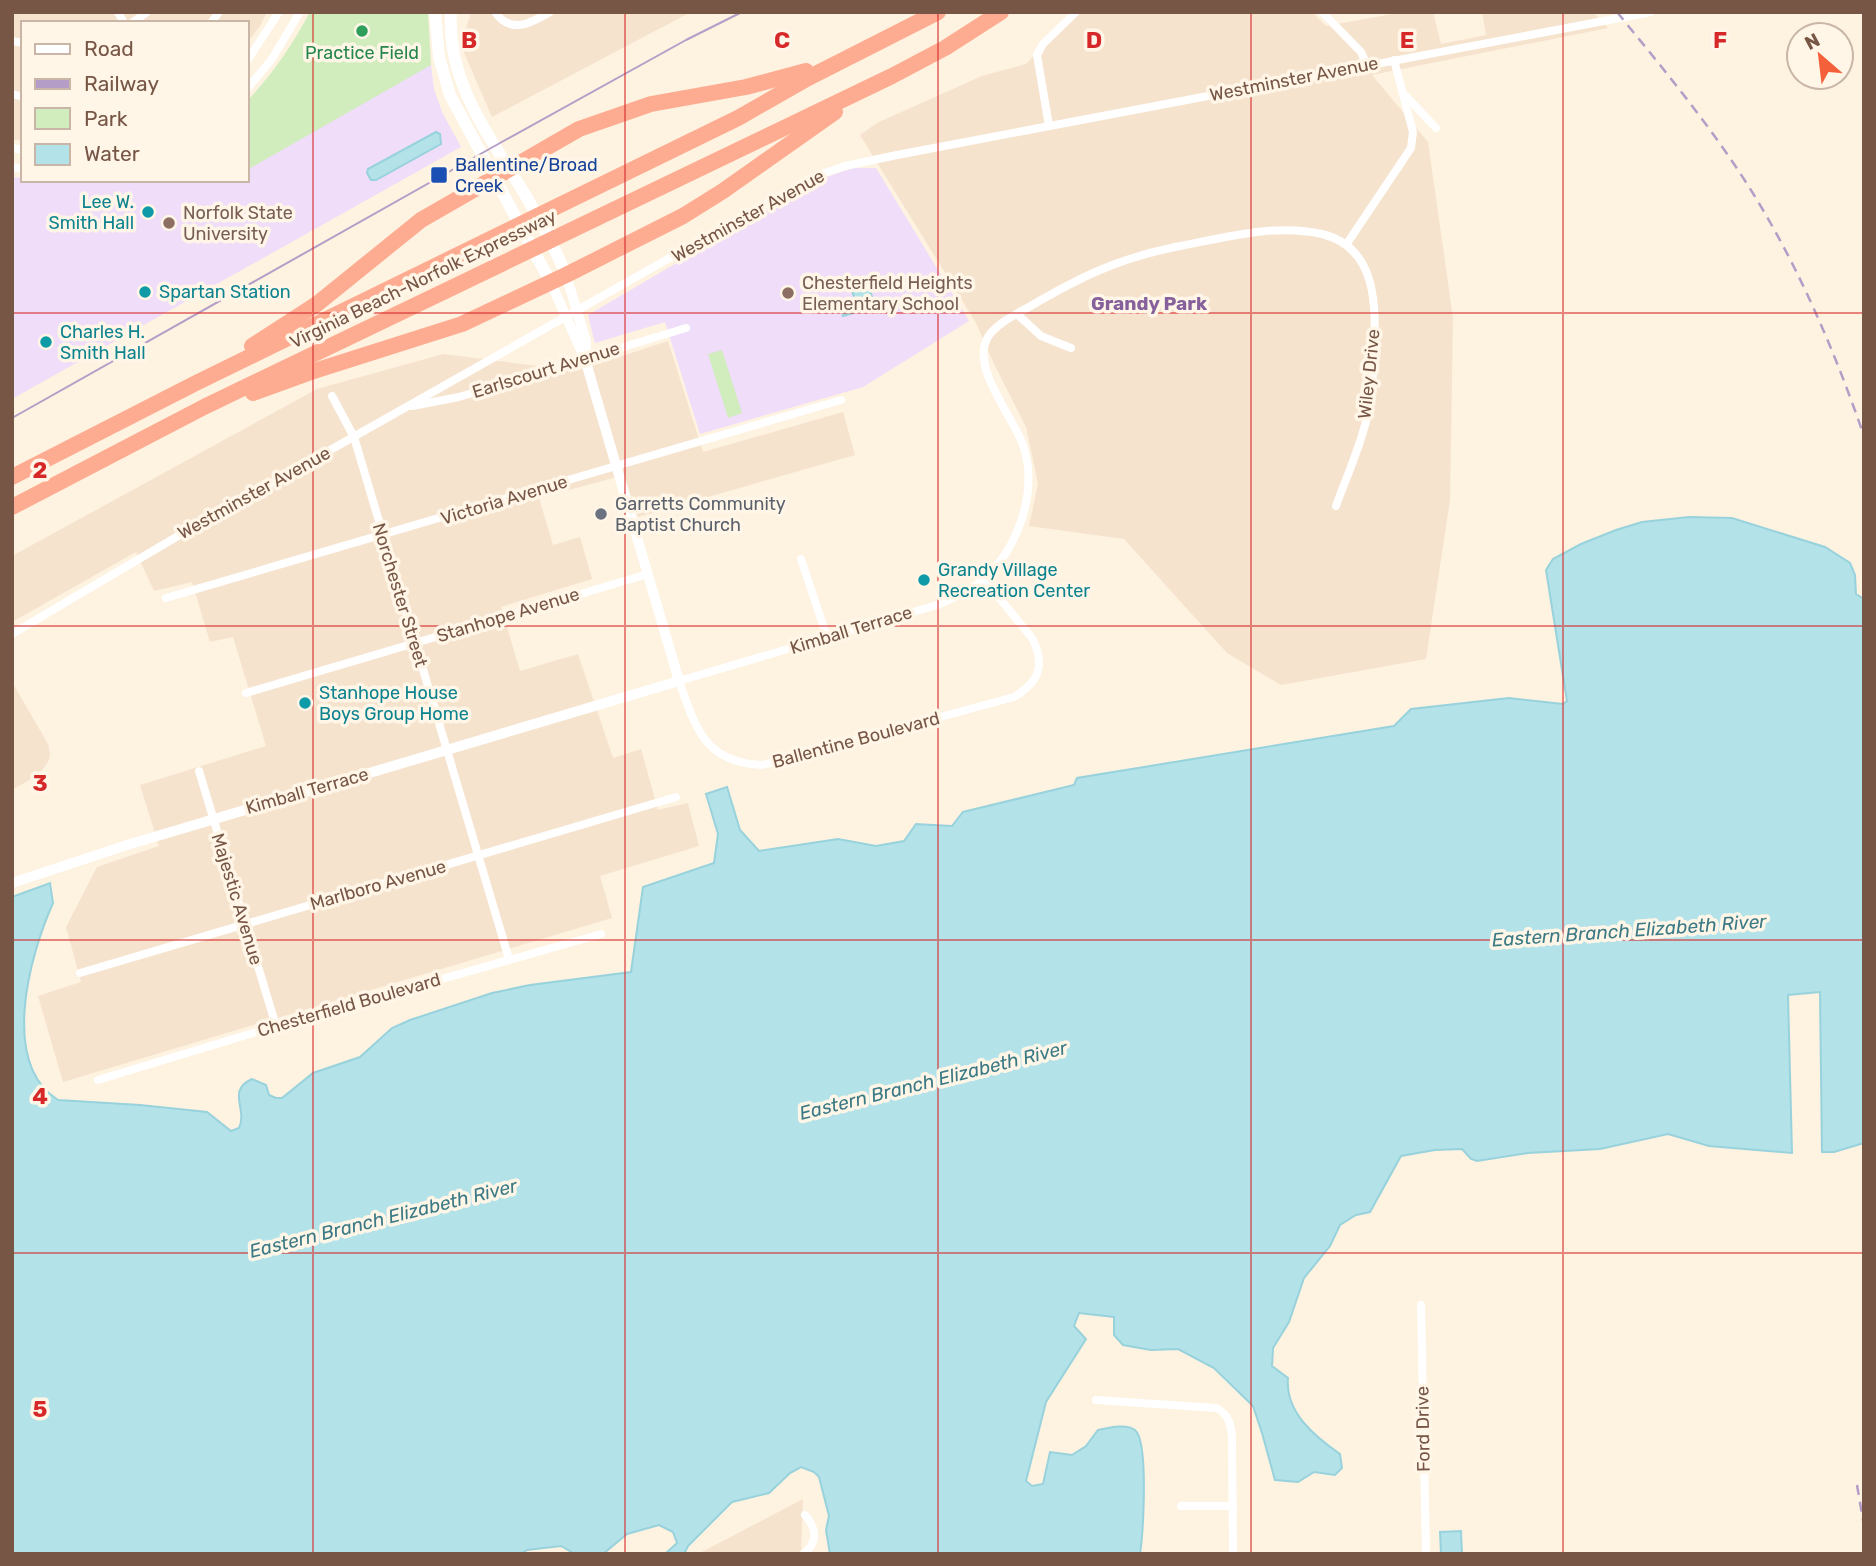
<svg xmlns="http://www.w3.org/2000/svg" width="1876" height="1566" font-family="Rubik,sans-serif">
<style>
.residential{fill:#f6e3ce}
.education{fill:#efddfa}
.green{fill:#d1ecbd}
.water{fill:#b3e2e9;stroke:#98d2dc;stroke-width:2}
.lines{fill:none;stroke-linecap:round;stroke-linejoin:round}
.minor{stroke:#fff;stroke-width:8}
.tertiary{stroke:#fff;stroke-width:10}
.secondary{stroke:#fff;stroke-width:12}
.motorway{stroke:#feac91;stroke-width:16}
.tram{stroke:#b49ec8;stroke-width:2}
.rail{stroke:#b49ec8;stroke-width:2.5;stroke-dasharray:10 7;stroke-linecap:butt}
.grid{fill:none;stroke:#d62828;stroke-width:2;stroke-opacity:0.55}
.leisure-dot{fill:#2e9e5b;stroke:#fff6e8;stroke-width:2.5}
.transit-dot{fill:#1a4fb4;stroke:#fff6e8;stroke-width:2.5}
.culture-dot{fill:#0f9aa8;stroke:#fff6e8;stroke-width:2.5}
.education-dot{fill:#8d6e63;stroke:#fff6e8;stroke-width:2.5}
.worship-dot{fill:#6b7280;stroke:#fff6e8;stroke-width:2.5}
.labels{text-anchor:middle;stroke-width:7;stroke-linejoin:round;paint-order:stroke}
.leisure-label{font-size:18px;fill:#27864d;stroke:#fff6e8}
.street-label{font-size:18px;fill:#775645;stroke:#fff6e8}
.transit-label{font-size:18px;fill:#164399;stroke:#fff6e8;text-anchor:start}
.culture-label{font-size:18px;fill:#0d838f;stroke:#fff6e8;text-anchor:start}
.education-label{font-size:18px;fill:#785e54;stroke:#fff6e8;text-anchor:start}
.worship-label{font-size:18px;fill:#5b616d;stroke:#fff6e8;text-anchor:start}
.neighbourhood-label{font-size:19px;font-weight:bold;fill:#86609b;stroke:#fff6e8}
.water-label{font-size:19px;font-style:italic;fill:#3b7a85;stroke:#fff6e8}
.grid-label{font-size:23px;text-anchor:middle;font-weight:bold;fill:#d62828;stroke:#fff6e8;stroke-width:7;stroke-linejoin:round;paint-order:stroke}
</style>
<rect width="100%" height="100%" fill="#fef2e0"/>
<g class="residential">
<polygon points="12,12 267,12 260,26 247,43 247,23 23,23 23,141 12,139"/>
<polygon points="471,12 691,12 492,117 461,46"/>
<polygon points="1076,12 1312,12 1326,26 1403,12 1433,12 1441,44 1486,35 1482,12 1593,12 1608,28 1372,75 1428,142 1453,318 1450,500 1426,659 1281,685 1227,653 1124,539 1029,526 1038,484 1026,427 994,364 976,323 860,135 877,123 982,76 1026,64"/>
<polygon points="668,341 703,452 843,412 855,455 638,517 624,475 539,498 553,545 580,537 592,579 501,607 520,671 578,654 613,758 641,749 658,810 688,803 699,846 600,876 612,918 63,1082 38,996 81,982 66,927 97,867 159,846 140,785 266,746 233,637 210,642 192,582 154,591 136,552 12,622 12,556 317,389 443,354 576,371"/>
<polygon points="12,682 48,744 50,753 49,760 44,768 36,776 12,790"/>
<polygon points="803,1499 801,1554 698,1554"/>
</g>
<g class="education">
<polygon points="285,57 431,65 434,89 442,112 461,147 12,399 12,177 23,178 23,180 247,180 247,102"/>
<polygon points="853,168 876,168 969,321 863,387 700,434 665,322 595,343 588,315 818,180"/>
</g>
<g class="green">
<path d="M 310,12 L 428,12 L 431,65 L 247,170 L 247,101 C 273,74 292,45 310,12 Z"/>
<polygon points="722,350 742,413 728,418 708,354"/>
</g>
<g class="water">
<polygon points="436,132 440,134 441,144 376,180 371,180 367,173 368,169"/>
<polygon points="868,279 874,307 843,316 840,304 855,299 849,284"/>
<path d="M 1689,517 L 1732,518 L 1825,547 L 1850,563 L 1855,575 L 1856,594 L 1864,599 L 1864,1143 L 1834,1152 L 1822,1152 L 1820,992 L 1788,995 L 1792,1153 L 1709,1146 L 1668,1134 L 1600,1149 L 1528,1153 L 1477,1161 L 1471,1159 L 1462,1149 L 1435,1150 L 1401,1156 L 1370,1212 L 1356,1215 L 1340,1225 L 1330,1246 L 1304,1278 L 1289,1322 L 1273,1348 L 1272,1366 L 1288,1378 C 1285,1412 1314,1436 1340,1454 L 1342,1468 L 1335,1475 L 1314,1472 L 1298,1482 L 1275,1480 L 1262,1433 L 1253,1406 L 1214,1368 L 1178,1349 L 1151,1350 L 1123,1345 L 1114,1335 L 1114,1317 L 1079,1313 L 1074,1326 L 1086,1339 L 1046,1402 L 1026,1481 L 1032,1486 L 1043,1484 L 1050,1452 L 1072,1455 L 1086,1446 L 1098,1430 C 1108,1428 1126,1423 1135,1430 C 1149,1442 1143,1533 1140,1554 L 830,1554 L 826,1530 L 829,1516 L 819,1477 L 814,1472 L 801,1467 L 790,1473 L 769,1493 L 732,1502 L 688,1546 L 684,1554 L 665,1554 L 677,1543 L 673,1532 L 659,1525 L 627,1534 L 603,1554 L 575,1554 L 561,1546 L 527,1550 L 521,1554 L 12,1554 L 12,897 L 50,883 L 53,903 C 29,957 0,1063 58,1100 L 140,1105 L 207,1112 L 231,1131 L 239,1128 C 248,1109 226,1091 252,1079 L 266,1085 L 269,1095 L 276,1098 L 282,1098 L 313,1073 L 360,1057 L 392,1028 L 410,1020 L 492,993 L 530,985 L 631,972 L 643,887 L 714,863 L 718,834 L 706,794 L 727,787 L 740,830 L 759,851 L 838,839 L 876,846 L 904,841 L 916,824 L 952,826 L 963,812 L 1074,785 L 1077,778 L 1394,726 L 1411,709 L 1509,698 L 1563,704 L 1567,701 L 1546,570 L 1553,559 L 1581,544 L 1616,530 L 1642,522 Z"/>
<polygon points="1461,1531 1462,1554 1441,1554 1440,1532"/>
</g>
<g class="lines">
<g class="minor">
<polyline points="118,12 124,23"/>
<path d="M 495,12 C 511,35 531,23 550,12"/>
<polyline points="1322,12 1361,52 1367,65"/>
<polyline points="132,23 147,12"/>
<polyline points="211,23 219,12"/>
<polyline points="12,41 23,43"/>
<polyline points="247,61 279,12"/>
<polyline points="247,89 272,59 300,12"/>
<polyline points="1403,93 1436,128"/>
<polyline points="12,94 23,97"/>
<polyline points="1049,126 1037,55 1043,44 1076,12"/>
<polyline points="12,148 23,150"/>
<polyline points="12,167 23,169"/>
<polyline points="1346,245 1411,148 1413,132 1394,60"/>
<polyline points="1017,314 1041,336 1071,348"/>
<polyline points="332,396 354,437 509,959"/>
<polyline points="412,406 459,397 686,328"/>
<polyline points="801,559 827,637"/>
<path d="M 984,579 L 1032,638 C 1046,665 1039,682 1014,697 L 763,765 C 705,763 696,729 679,681 L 937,605 C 951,599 966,593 979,583 C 1017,553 1039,492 1023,445 C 1012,414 967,364 990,334 C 1000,322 1016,314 1029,307 C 1080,277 1117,259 1175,247 C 1223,238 1274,223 1322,234 C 1378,248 1376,307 1374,353 C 1373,375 1372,400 1366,421 C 1359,450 1346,478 1336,506"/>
<polyline points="166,598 841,400"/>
<polyline points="12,634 178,536 813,177 845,166 897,155 1651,12"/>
<polyline points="246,693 648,574"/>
<polyline points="199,771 276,1026"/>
<polyline points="80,973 676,797"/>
<polyline points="98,1080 276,1026 601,934"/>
<polyline points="1421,1305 1426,1554"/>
<path d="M 1096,1400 L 1217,1408 C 1229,1416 1230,1422 1232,1436 L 1233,1554"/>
<polyline points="1181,1506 1233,1506"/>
<path d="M 803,1554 C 818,1544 817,1528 805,1515"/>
</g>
<g class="tertiary">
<polyline points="566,275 586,341 586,356"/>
<polyline points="12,883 127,845 679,681 585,359 551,283"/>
</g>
<g class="secondary">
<polyline points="435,12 439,57 450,95 551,283"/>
<path d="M 451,12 C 447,76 481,124 513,175 C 533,207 552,240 566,275"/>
</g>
<g class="motorway">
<polyline points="252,346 317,304 421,220 579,129 651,104 746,87 806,71"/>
<polyline points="253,393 311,372 462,324 566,275 683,216 723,191 835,112"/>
<polyline points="12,477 196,383 738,118 808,78 938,12"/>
<polyline points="12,507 204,407 892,76 945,48 1001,12"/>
</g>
<polyline class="tram" points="12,418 500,143 686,40 742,12"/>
<g class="rail">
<path d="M 1617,12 C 1665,71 1714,130 1754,195 C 1800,270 1835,352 1864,436"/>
<polyline points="1857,1485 1864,1526"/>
</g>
</g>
<path class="grid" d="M 313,12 L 313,1554M 625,12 L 625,1554M 938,12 L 938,1554M 1251,12 L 1251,1554M 1563,12 L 1563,1554M 12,313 L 1864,313M 12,626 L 1864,626M 12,940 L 1864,940M 12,1253 L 1864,1253"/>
<circle class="leisure-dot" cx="362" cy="31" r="7"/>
<rect class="transit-dot" x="430" y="166" width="18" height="18" rx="3.5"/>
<g class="culture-dot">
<circle cx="148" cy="212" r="7"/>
<circle cx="145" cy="292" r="7"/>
<circle cx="46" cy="342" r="7"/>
<circle cx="924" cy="580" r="7"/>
<circle cx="305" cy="703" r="7"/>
</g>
<g class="education-dot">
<circle cx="169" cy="223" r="7"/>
<circle cx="788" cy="293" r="7"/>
</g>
<circle class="worship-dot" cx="601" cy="514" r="7"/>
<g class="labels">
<g class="leisure-label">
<text x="362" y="59">Practice Field</text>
</g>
<g class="street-label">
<text transform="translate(1294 79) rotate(-11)" y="6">Westminster Avenue</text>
<text transform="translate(748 216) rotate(-29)" y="6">Westminster Avenue</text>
<text transform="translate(423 279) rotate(-26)" y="6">Virginia Beach-Norfolk Expressway</text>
<text transform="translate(546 370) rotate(-17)" y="6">Earlscourt Avenue</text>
<text transform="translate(1369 374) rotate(-84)" y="6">Wiley Drive</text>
<text transform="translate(254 493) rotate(-29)" y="6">Westminster Avenue</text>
<text transform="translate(504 500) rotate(-17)" y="6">Victoria Avenue</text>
<text transform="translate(400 595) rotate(73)" y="6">Norchester Street</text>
<text transform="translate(508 615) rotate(-17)" y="6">Stanhope Avenue</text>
<text transform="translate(851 630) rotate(-17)" y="6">Kimball Terrace</text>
<text transform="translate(856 740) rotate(-15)" y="6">Ballentine Boulevard</text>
<text transform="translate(307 791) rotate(-16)" y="6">Kimball Terrace</text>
<text transform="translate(378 885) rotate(-16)" y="6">Marlboro Avenue</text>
<text transform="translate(237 899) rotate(73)" y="6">Majestic Avenue</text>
<text transform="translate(349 1005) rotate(-16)" y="6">Chesterfield Boulevard</text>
<text transform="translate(1423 1429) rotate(-91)" y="6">Ford Drive</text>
</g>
<g class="transit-label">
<text x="455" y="171">Ballentine/Broad<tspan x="455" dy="21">Creek</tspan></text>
</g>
<g class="culture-label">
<text x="134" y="208" text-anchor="end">Lee W.<tspan x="134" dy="21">Smith Hall</tspan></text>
<text x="159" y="298">Spartan Station</text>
<text x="60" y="338">Charles H.<tspan x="60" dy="21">Smith Hall</tspan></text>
<text x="938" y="576">Grandy Village<tspan x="938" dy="21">Recreation Center</tspan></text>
<text x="319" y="699">Stanhope House<tspan x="319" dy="21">Boys Group Home</tspan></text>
</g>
<g class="education-label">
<text x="183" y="219">Norfolk State<tspan x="183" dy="21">University</tspan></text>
<text x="802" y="289">Chesterfield Heights<tspan x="802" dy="21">Elementary School</tspan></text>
</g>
<g class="worship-label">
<text x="615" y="510">Garretts Community<tspan x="615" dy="21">Baptist Church</tspan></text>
</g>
<g class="neighbourhood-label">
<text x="1149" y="310">Grandy Park</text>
</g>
<g class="water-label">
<text transform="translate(1629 930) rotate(-4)" y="7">Eastern Branch Elizabeth River</text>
<text transform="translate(933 1080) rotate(-14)" y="7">Eastern Branch Elizabeth River</text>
<text transform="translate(383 1218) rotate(-14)" y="7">Eastern Branch Elizabeth River</text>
</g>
</g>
<g class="grid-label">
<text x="469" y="48">B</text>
<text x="782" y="48">C</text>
<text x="1094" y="48">D</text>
<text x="1407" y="48">E</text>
<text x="1720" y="48">F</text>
<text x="40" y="478">2</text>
<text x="40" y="791">3</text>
<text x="40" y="1104">4</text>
<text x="40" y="1417">5</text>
</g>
<rect width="1876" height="1566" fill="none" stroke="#775645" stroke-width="28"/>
<rect x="21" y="21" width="228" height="161" fill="#fff6e8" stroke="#c9b6a7" stroke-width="2"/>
<rect x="35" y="44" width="35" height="10" fill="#ffffff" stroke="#c9b6a7" stroke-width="2"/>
<text x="84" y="56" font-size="21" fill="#775645">Road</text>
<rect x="35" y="79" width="35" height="10" fill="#b49ec8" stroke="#c9b6a7" stroke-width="2"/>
<text x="84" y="91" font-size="21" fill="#775645">Railway</text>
<rect x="35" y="108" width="35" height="21" fill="#d1ecbd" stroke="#c9b6a7" stroke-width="2"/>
<text x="84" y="126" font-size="21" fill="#775645">Park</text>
<rect x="35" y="144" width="35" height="21" fill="#b3e2e9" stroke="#c9b6a7" stroke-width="2"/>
<text x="84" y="161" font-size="21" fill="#775645">Water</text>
<g transform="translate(1820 56) rotate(332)"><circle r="33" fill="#fff6e8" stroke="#c9b6a7" stroke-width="2"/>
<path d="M0-5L12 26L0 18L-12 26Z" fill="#f3603a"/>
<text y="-10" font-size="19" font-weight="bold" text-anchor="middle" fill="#775645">N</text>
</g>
</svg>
